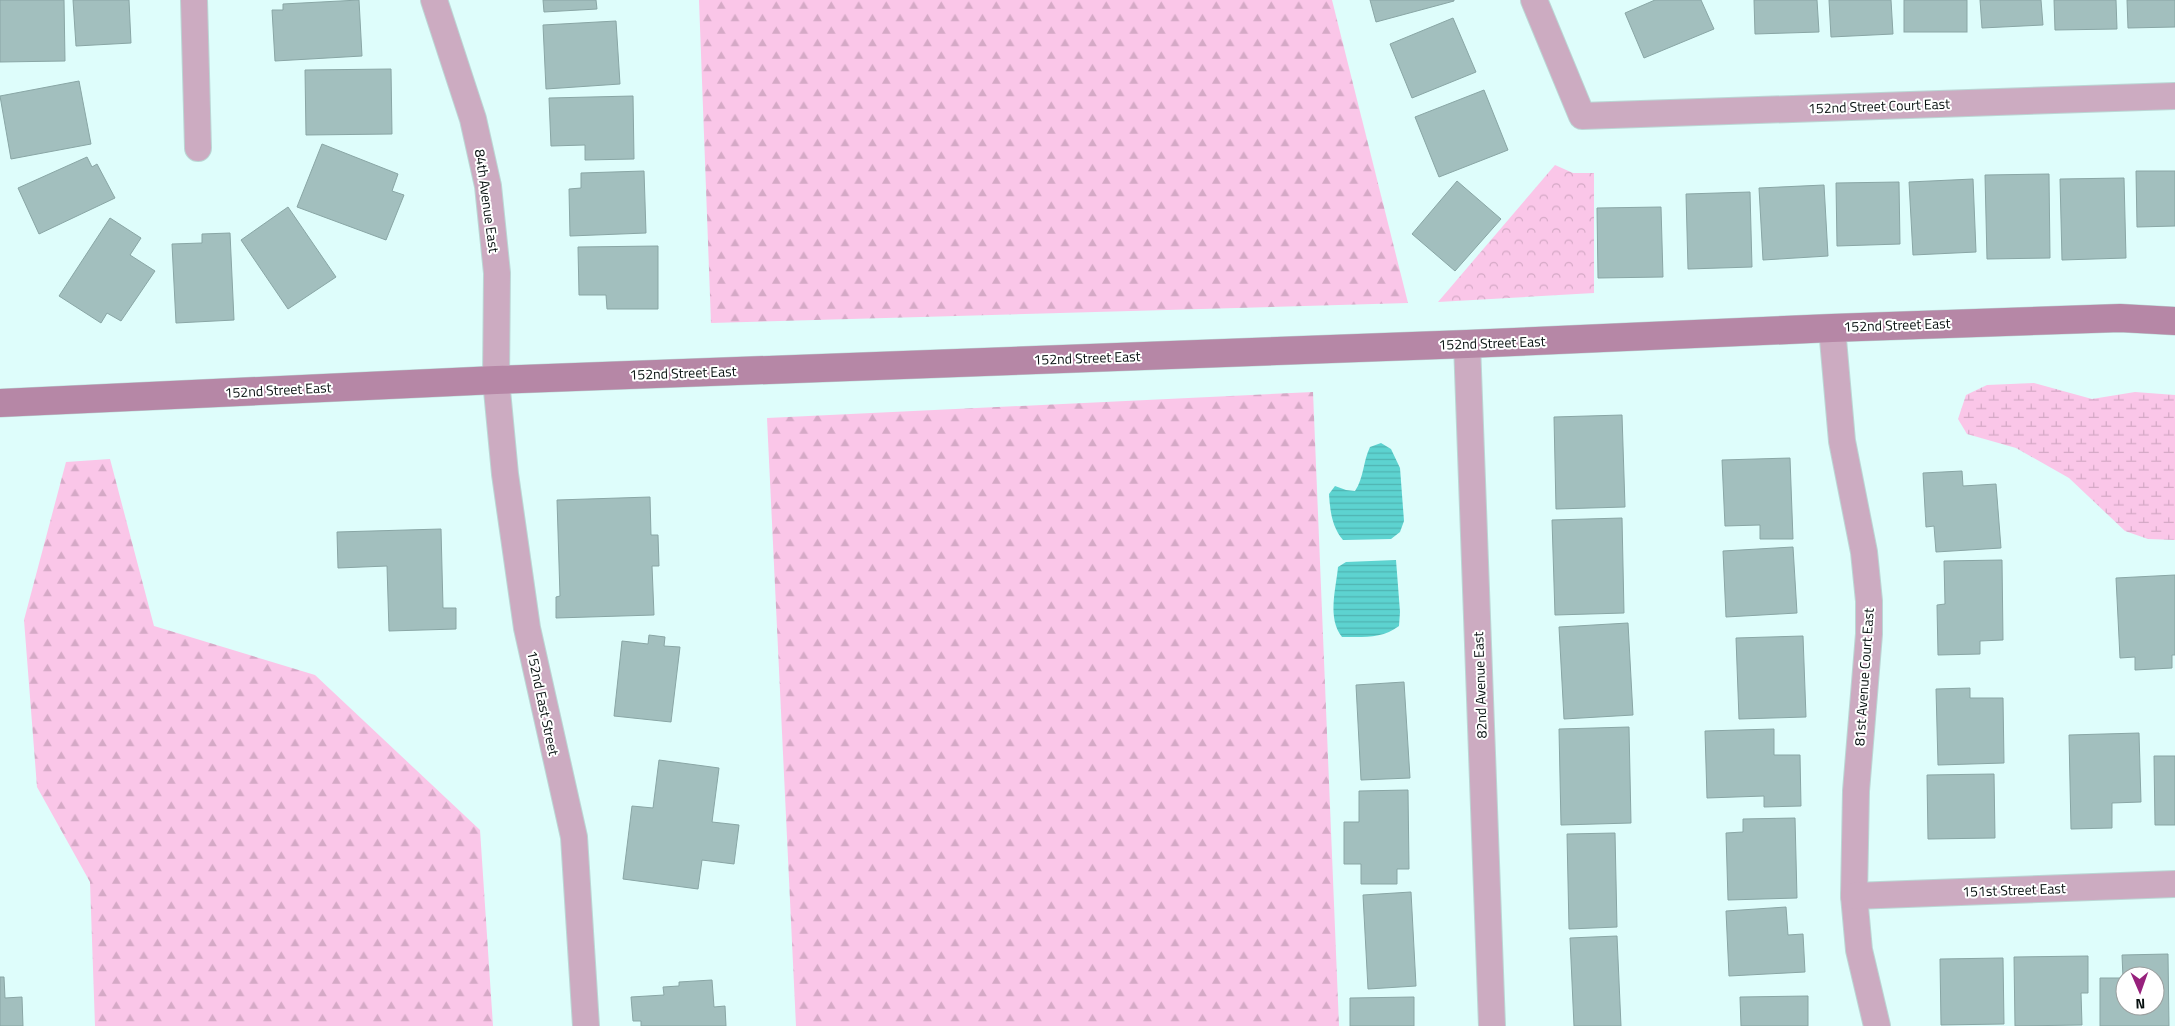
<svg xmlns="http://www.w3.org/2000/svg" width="2175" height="1026" font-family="'Titillium Web',sans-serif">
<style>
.forest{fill:url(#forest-firs)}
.wetland{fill:url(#wetland-marsh)}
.park{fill:url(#park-crowns)}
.water{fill:url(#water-rules)}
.building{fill:#a2bfbe;stroke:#89a6a5;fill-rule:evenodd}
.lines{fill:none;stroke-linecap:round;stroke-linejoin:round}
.street-casing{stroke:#bbd7d5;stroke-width:28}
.secondary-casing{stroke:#bbd7d5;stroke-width:29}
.street{stroke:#ccabc1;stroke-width:26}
.secondary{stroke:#b687a6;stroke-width:28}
.labels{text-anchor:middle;stroke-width:4;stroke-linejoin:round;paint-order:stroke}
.street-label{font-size:14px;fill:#06100f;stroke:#fff}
</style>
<defs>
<pattern id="forest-firs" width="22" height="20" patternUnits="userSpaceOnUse" patternTransform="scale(1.25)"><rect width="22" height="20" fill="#fac6e8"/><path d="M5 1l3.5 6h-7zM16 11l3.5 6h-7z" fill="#d5a9c6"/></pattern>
<pattern id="wetland-marsh" width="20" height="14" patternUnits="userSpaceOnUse" patternTransform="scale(1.25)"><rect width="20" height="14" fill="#fac6e8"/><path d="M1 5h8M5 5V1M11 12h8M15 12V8" fill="none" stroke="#d5a9c6"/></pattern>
<pattern id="park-crowns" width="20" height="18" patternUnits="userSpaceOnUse" patternTransform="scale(1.25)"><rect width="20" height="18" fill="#fac6e8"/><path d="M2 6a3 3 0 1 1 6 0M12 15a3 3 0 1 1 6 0" fill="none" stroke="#d5a9c6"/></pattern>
<pattern id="water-rules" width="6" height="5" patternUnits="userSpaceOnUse" patternTransform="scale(1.25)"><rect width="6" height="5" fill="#5dd3d0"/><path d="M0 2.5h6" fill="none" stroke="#4fb4b1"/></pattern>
</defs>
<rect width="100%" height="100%" fill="#defdfb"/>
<g class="forest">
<polygon points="699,0 1332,0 1408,303 711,323"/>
<polygon points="1313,392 1339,1026 796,1026 767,418"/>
<polygon points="110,459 154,626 315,675 480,830 493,1026 95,1026 90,882 37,787 24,620 66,462"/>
</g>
<polygon class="wetland" points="2034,383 2092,399 2135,392 2175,395 2175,540 2148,539 2125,531 2069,478 2016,448 1967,434 1958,419 1966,395 1987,385"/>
<polygon class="park" points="1555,165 1573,173 1594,173 1594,293 1438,302"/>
<g class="water">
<path d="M 1381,443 L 1391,449 L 1400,468 L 1404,521 L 1400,532 L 1391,539 L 1343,540 C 1332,527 1330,511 1329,494 L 1335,486 L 1346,490 L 1355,491 C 1364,478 1363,461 1370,447 Z"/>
<path d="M 1396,560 L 1400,612 L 1399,626 C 1382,639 1362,637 1342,637 C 1327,618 1336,589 1338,567 L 1346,562 Z"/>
</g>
<g class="building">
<polygon points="0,0 64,0 65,61 0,62"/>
<polygon points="73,0 129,0 131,43 76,46"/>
<polygon points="359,0 362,56 275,61 272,10 283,10 283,4"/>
<polygon points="543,0 596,0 597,9 544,12"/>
<polygon points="1370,0 1454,0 1454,1 1376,22"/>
<polygon points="1655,0 1701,0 1714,29 1644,58 1625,13"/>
<polygon points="1754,0 1817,0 1819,32 1755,34"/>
<polygon points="1829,0 1891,0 1893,34 1831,37"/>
<rect x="1904" y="0" width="63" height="32"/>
<polygon points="1980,0 2041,0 2043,25 1982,28"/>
<polygon points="2054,0 2116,0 2117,29 2055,30"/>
<polygon points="2127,0 2175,0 2175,27 2128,28"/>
<polygon points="1453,18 1476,72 1412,98 1390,44"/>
<polygon points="616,21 620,84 546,89 543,25"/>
<polygon points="391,69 392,134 306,135 305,70"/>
<polygon points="79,81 91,144 11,159 0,96"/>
<polygon points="1484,90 1508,150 1439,177 1415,117"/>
<polygon points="633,96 634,159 585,160 585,145 551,146 549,98"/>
<polygon points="322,144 398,174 392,191 404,195 386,240 297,207"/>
<polygon points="87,157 92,167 97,164 115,198 39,234 18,188"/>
<polygon points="644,171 646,233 570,236 569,189 581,188 581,173"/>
<polygon points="2136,171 2175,171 2175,226 2137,227"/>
<polygon points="2049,174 2050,258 1987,259 1985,175"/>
<polygon points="2124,178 2126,258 2062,260 2060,179"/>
<polygon points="1973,179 1976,252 1913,255 1909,182"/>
<polygon points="1457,181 1501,219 1455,271 1412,234"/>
<polygon points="1899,182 1900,244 1837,246 1836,183"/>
<polygon points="1824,185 1828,256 1763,260 1759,188"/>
<polygon points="1750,192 1752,267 1688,269 1686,194"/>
<polygon points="288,207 336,277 288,309 241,240"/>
<polygon points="1661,207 1663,277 1598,278 1597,208"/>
<polygon points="110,218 141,238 130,255 155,271 121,321 107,313 101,323 59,296"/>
<polygon points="230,233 234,320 176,323 172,244 202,243 202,234"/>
<polygon points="658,246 658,309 607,309 606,295 579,295 578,247"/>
<polygon points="1622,415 1625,507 1556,509 1554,417"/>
<polygon points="1790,458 1793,539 1760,539 1760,525 1725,526 1722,460"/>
<polygon points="1962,471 1963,486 1996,484 2001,548 1936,552 1934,526 1926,527 1923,473"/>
<polygon points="650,497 651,535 658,535 659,566 652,566 654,615 556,618 556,597 560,596 557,500"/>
<polygon points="1622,518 1624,613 1555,615 1552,520"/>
<polygon points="441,529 443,608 456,608 456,629 389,631 387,566 338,568 337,532"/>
<polygon points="1793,547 1797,613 1726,617 1723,551"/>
<polygon points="2002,560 2003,640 1980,641 1980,654 1938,655 1937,605 1945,604 1944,561"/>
<polygon points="2175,575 2175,655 2172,655 2172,668 2135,670 2135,657 2120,658 2116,578"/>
<polygon points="1628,623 1633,715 1564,719 1559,627"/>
<polygon points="649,635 665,637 664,646 680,647 671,722 614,716 622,641 648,644"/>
<polygon points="1803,636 1806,717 1739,719 1736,638"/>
<polygon points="1404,682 1410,778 1361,780 1356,685"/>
<polygon points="1970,688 1970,698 2003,698 2004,763 1938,765 1936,689"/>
<polygon points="1629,727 1631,823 1561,825 1559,729"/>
<polygon points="1774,729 1774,755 1800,755 1801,806 1764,807 1764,796 1707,798 1705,731"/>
<polygon points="2139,733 2141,802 2112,803 2112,828 2071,829 2069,735"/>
<polygon points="2154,756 2175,756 2175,825 2155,825"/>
<polygon points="659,760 719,768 712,822 739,825 734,864 702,860 698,889 623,879 632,806 653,808"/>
<polygon points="1994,774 1995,838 1928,839 1927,775"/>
<polygon points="1408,790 1409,869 1397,869 1397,884 1361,884 1361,864 1344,864 1344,822 1359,822 1359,791"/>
<polygon points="1795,818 1797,898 1728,900 1726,833 1743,832 1743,819"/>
<polygon points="1615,833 1617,927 1569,929 1567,834"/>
<polygon points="1411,892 1416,986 1368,989 1363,895"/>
<polygon points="1786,907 1788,935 1803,934 1805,972 1729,976 1726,911"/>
<polygon points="1617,936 1621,1026 1574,1026 1570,938"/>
<path d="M 2168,954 L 2169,1026 L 2100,1026 L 2100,978 L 2123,978 L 2122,955 ZM 2125,976 L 2155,976 L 2155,1006 L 2125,1006 Z"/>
<polygon points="2088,956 2088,993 2081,993 2082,1025 2015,1026 2014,957"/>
<polygon points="2003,958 2004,1024 1941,1025 1940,959"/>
<polygon points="0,977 4,977 5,998 22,997 23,1026 0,1026"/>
<polygon points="712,980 714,1007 725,1006 726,1026 641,1026 641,1021 633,1021 631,997 664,995 663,987 679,986 679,982"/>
<polygon points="1808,996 1808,1026 1741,1026 1740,997"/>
<polygon points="1414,997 1414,1026 1350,1026 1350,998"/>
</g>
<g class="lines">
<g class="street-casing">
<g id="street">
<polyline points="194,0 198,148"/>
<polyline points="434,0 473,119 488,186 497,273 496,380 505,474 527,628 574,837 586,1026"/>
<polyline points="1534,0 1582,116 2175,96"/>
<polyline points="1832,328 1842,441 1864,552 1869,601 1869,634 1856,791 1854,896 1859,950 1877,1026"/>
<polyline points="1467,344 1492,1026"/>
<polyline points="1854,896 2175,884"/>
</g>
</g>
<g class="secondary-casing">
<polyline id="secondary" points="0,403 496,380 1467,344 1832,328 2120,318 2175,321"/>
</g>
<use href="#street" class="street"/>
<use href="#secondary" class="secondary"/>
</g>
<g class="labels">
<g class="street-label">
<text transform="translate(1879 106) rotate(-2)" y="5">152nd Street Court East</text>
<text transform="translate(487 201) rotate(82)" y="5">84th Avenue East</text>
<text transform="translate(1897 325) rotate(-2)" y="5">152nd Street East</text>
<text transform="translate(1492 343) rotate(-2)" y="5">152nd Street East</text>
<text transform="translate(1087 358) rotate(-2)" y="5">152nd Street East</text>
<text transform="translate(683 373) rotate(-2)" y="5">152nd Street East</text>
<text transform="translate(278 390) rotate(-3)" y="5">152nd Street East</text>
<text transform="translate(1864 677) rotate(-86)" y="5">81st Avenue Court East</text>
<text transform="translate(1480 685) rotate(-92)" y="5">82nd Avenue East</text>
<text transform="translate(543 703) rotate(78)" y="5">152nd East Street</text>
<text transform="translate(2014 890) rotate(-2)" y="5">151st Street East</text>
</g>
</g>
<g transform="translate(2140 991) rotate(178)"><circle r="24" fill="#ffffff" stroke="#9b9f9f"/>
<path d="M0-4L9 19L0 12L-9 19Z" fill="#97217c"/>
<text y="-8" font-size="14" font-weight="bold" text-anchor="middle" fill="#06100f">N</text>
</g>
</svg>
